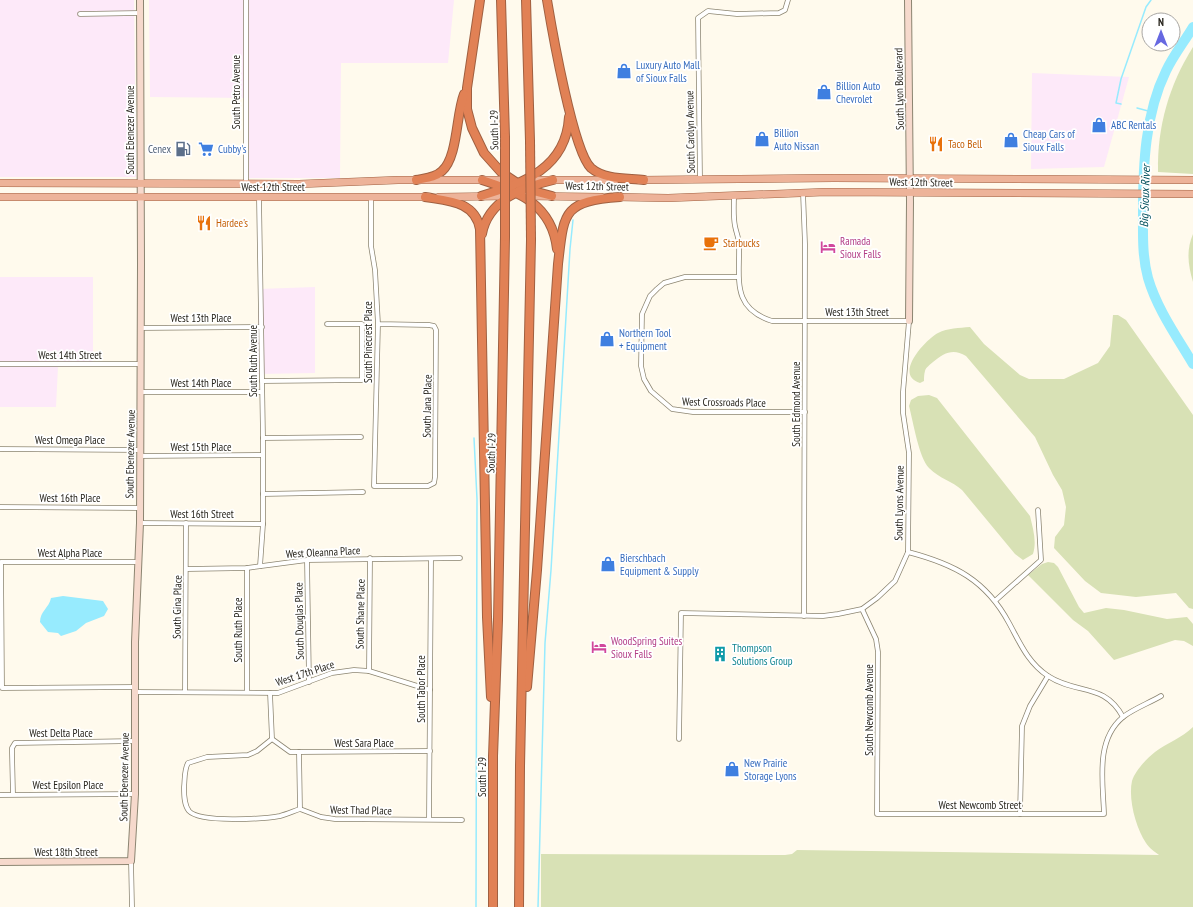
<svg xmlns="http://www.w3.org/2000/svg" width="1193" height="907" font-family="'PT Sans Narrow',sans-serif">
<style>
.industrial{fill:#fde9f9}
.green{fill:#d8e1b5}
.water{fill:#97ebfe}
.lines{fill:none;stroke-linecap:round;stroke-linejoin:round}
.stream{stroke:#97ebfe;stroke-width:1.5}
.river{stroke:#97ebfe;stroke-width:10}
.street-casing{stroke:#8c8571;stroke-width:5.5}
.secondary-casing{stroke:#8c8571;stroke-width:8}
.primary-casing{stroke:#a06041;stroke-width:8}
.highway-casing{stroke:#a06041;stroke-width:10}
.street{stroke:#fff;stroke-width:4}
.secondary{stroke:#f6d9cc;stroke-width:6}
.primary{stroke:#edb399;stroke-width:7}
.highway{stroke:#e18155;stroke-width:8}
.highway-bridge-casing{stroke:#a06041;stroke-width:10;stroke-linecap:butt}
.highway-bridge{stroke:#e18155;stroke-width:8}
.labels{text-anchor:middle;stroke-width:3.5;stroke-linejoin:round;paint-order:stroke}
.shop-label{font-size:11px;fill:#366cbe;stroke:#fff;text-anchor:start}
.street-label{font-size:11px;fill:#27241c;stroke:#fff}
.food-label{font-size:11px;fill:#c56008;stroke:#fff;text-anchor:start}
.service-label{font-size:11px;fill:#4e5e75;stroke:#fff;text-anchor:end}
.hotel-label{font-size:11px;fill:#b23c85;stroke:#fff;text-anchor:start}
.culture-label{font-size:11px;fill:#0d838f;stroke:#fff;text-anchor:start}
.water-label{font-size:12px;font-style:italic;fill:#04525f;stroke:#fff}
</style>
<rect width="100%" height="100%" fill="#fffaed"/>
<g class="industrial">
<polygon points="0,0 134,0 136,177 0,177"/>
<polygon points="149,0 454,0 448,63 341,63 340,178 249,178 249,98 150,97"/>
<polygon points="1032,73 1129,77 1104,167 1031,169"/>
<polygon points="0,277 93,277 93,366 58,367 56,407 0,407"/>
<polygon points="315,287 315,373 258,374 258,289"/>
</g>
<g class="green">
<path d="M 1193,47 L 1193,174 L 1158,172 C 1157,127 1169,85 1193,47 Z"/>
<path d="M 1193,234 L 1193,282 C 1188,265 1186,250 1193,234 Z"/>
<path d="M 1113,315 L 1118,315 L 1126,320 L 1193,415 L 1193,609 L 1189,608 L 1176,593 L 1136,597 L 1101,593 L 1085,581 L 1054,548 L 1055,537 L 1064,525 L 1066,507 L 1062,490 L 1053,475 L 1035,437 L 966,356 C 953,348 944,353 933,362 C 930,365 926,367 925,371 C 924,374 924,378 924,381 L 920,383 C 893,375 925,340 938,333 C 948,328 959,328 970,327 L 984,344 L 1020,375 L 1029,379 L 1064,379 L 1098,363 L 1110,346 Z"/>
<path d="M 929,395 L 937,398 L 1030,516 C 1033,529 1037,541 1033,554 L 1023,560 L 1015,554 L 962,490 C 952,481 940,479 929,468 C 919,458 913,421 909,406 L 911,400 L 918,396 Z"/>
<polygon points="1048,562 1054,563 1058,567 1079,607 1084,613 1106,608 1124,610 1167,619 1187,617 1193,624 1193,646 1184,641 1175,640 1114,660 1088,631 1073,620 1028,575 1042,564"/>
<path d="M 1193,727 L 1193,907 L 541,907 L 541,854 L 785,855 L 792,854 L 797,850 L 1159,855 C 1155,852 1149,848 1146,843 C 1136,828 1128,799 1132,781 C 1135,771 1147,758 1155,752 C 1167,743 1182,738 1193,727 Z"/>
</g>
<path class="water" d="M 63,596 L 103,601 L 108,609 L 104,616 L 86,623 L 76,631 L 61,636 L 58,633 L 48,632 L 40,622 C 40,611 49,608 51,598 Z"/>
<g class="lines">
<g class="stream">
<polyline points="1121,104 1116,103 1121,79 1146,7 1151,0"/>
<polyline points="1137,108 1152,112"/>
<polyline points="474,438 477,499 476,907"/>
<polyline points="538,907 545,643 551,570 570,249 573,220"/>
</g>
<path class="river" d="M 1193,27 C 1184,42 1173,56 1166,71 C 1145,114 1143,165 1143,212 C 1143,234 1142,256 1148,278 C 1157,309 1177,337 1193,364"/>
<g class="street-casing">
<g id="street">
<polyline points="246,0 246,184"/>
<polyline points="80,14 140,13"/>
<polyline points="700,179 698,18 708,11 737,14 779,13 785,10 788,0"/>
<polyline points="803,193 805,244 804,616"/>
<polyline points="371,197 371,246 375,270 378,324 374,486 428,486 434,483 435,477 436,330 434,326 429,325 378,324"/>
<polyline points="259,198 263,438 263,524 260,566"/>
<polyline points="738,277 685,277 664,283 657,289 650,296 642,314 641,366 644,379 651,391 672,409 693,412 805,412"/>
<polyline points="140,328 262,327"/>
<polyline points="0,364 141,364"/>
<polyline points="262,381 362,380 362,324 327,324"/>
<polyline points="140,392 262,392"/>
<polyline points="263,438 361,437"/>
<polyline points="0,449 140,450"/>
<polyline points="140,456 262,455"/>
<polyline points="263,494 363,492"/>
<polyline points="0,507 139,508"/>
<polyline points="140,523 263,524"/>
<path d="M 908,552 C 954,564 986,580 1009,623 C 1020,643 1028,663 1048,676 C 1077,695 1104,682 1123,717"/>
<polyline points="307,560 309,682"/>
<polyline points="247,568 247,692"/>
<polyline points="187,569 247,568 307,560 460,558"/>
<polyline points="996,600 1041,560 1038,510"/>
<path d="M 862,609 L 876,639 L 878,652 L 877,814 L 1104,814 C 1103,782 1095,740 1123,717 C 1133,709 1149,703 1161,696"/>
<polyline points="369,671 370,558"/>
<polyline points="135,687 2,688 1,562 139,562"/>
<polyline points="135,692 278,693 332,673 354,670 369,671 430,690"/>
<polyline points="185,692 186,523"/>
<polyline points="270,693 272,739 290,752 299,752 300,809"/>
<path d="M 272,739 L 257,751 L 248,755 L 207,757 L 188,763 C 184,770 185,779 184,787 C 184,795 184,805 189,811 C 200,823 263,819 280,816 C 287,814 294,811 300,809 L 321,817 L 335,819 L 462,820"/>
<path d="M 679,739 L 681,613 L 823,616 L 838,614 L 862,609 L 877,598 L 895,581 L 908,552 L 909,453 L 903,413 L 903,392 L 909,321 L 772,321 C 731,308 740,279 739,245 C 739,238 736,232 735,226 C 733,216 734,205 734,195"/>
<polyline points="299,752 430,751"/>
<polyline points="13,794 12,753 12,748 15,743 135,741"/>
<polyline points="0,795 135,794"/>
<polyline points="1020,814 1022,726 1030,706 1048,676"/>
<polyline points="429,819 431,559"/>
<polyline points="131,861 132,907"/>
</g>
</g>
<g class="secondary-casing">
<g id="secondary">
<polyline points="908,0 910,202 909,321"/>
<polyline points="0,862 131,861 135,794 135,642 140,523 141,264 140,0"/>
</g>
</g>
<g class="primary-casing">
<g id="primary">
<polyline points="525,180 615,180"/>
<polyline points="639,180 834,178 1193,180"/>
<polyline points="0,183 299,184 398,180 509,180"/>
<polyline points="525,196 601,197"/>
<polyline points="0,197 429,197"/>
<polyline points="439,197 509,196"/>
<polyline points="615,197 668,198 826,192 1193,194"/>
</g>
</g>
<g class="highway-casing">
<g id="highway">
<polyline points="480,0 467,88 467,109 472,128 484,153 501,172 526,189 552,196"/>
<polyline points="501,0 505,137"/>
<polyline points="526,0 530,141"/>
<path d="M 547,0 C 552,30 573,151 591,168 C 605,180 627,178 644,180"/>
<path d="M 416,180 C 425,178 435,178 442,171 C 458,157 456,114 464,94"/>
<path d="M 482,180 C 520,192 552,205 557,249"/>
<path d="M 481,196 C 524,183 566,168 569,117"/>
<path d="M 425,197 C 448,201 475,201 480,229 L 487,617 L 491,697"/>
<path d="M 482,234 C 488,200 523,187 553,180"/>
<path d="M 527,687 L 537,570 L 558,264 C 564,213 562,201 620,197"/>
<polyline points="493,907 493,756 498,620 505,237"/>
<polyline points="519,907 520,766 531,240"/>
</g>
</g>
<use href="#street" class="street"/>
<use href="#secondary" class="secondary"/>
<use href="#primary" class="primary"/>
<use href="#highway" class="highway"/>
<g class="highway-bridge-casing">
<g id="highway-bridge">
<polyline points="505,137 505,237"/>
<polyline points="530,141 531,240"/>
</g>
</g>
<use href="#highway-bridge" class="highway-bridge"/>
</g>
<defs>
<g id="shop-bare" transform="scale(1.2)"><path d="M-5-2.5h2.3a2.7 3.5 0 0 1 5.4 0H5L5.5 6h-11ZM-1.5-2.5h3a1.5 2.3 0 0 0-3 0Z" fill="#3f7fe0" stroke="#fff" stroke-width="2.5" paint-order="stroke"/></g>
<g id="restaurant-bare" transform="scale(1.2)"><path d="M-5-6h1v4h1v-4h1v4h1v-4h1v5L-1.5 .5V6h-2V.5L-5-1ZM5-6V6H3V1.5H1.5Q1.5-4 5-6Z" fill="#e8710a" stroke="#fff" stroke-width="2.5" paint-order="stroke"/></g>
<g id="fuel-bare" transform="scale(1.2)"><path d="M-5.5-6h7V0h2V4h1.3V-2.5L3-4.5l.8-.8L6-3V5H2.5V1h-1V6h-7ZM-4.2-4.7v3.2H.2V-4.7Z" fill="#5c6f8a" stroke="#fff" stroke-width="2.5" paint-order="stroke"/></g>
<g id="supermarket-bare" transform="scale(1.2)"><path d="M-6-5.5h2.5l.6 2H6L4.5 2H-2.5L-4.4-4H-6ZM-1.5 3.2a1.3 1.3 0 1 0 .1 0ZM3 3.2a1.3 1.3 0 1 0 .1 0Z" fill="#3f7fe0" stroke="#fff" stroke-width="2.5" paint-order="stroke"/></g>
<g id="cafe-bare" transform="scale(1.2)"><path d="M-5.5-4.5H6V0H3Q3 3.5 0 3.5H-2.5Q-5.5 3.5-5.5 0ZM3-3.2v2h1.7v-2ZM-6 4.5H4V6H-6Z" fill="#e8710a" stroke="#fff" stroke-width="2.5" paint-order="stroke"/></g>
<g id="hotel-bare" transform="scale(1.2)"><path d="M-6-4.5h1.5V1H6V5H4.5V3h-9V5H-6ZM-4 0a1.8 1.8 0 1 1 3.6 0ZM.5 0V-2.5h3Q6-2.5 6 0Z" fill="#d1479c" stroke="#fff" stroke-width="2.5" paint-order="stroke"/></g>
<g id="building-bare" transform="scale(1.2)"><path d="M-4-6H4V6H1V3H-1V6H-4ZM-2.5-4.3h1.7v1.8h-1.7ZM.8-4.3h1.7v1.8H.8ZM-2.5-1h1.7V.8h-1.7ZM.8-1h1.7V.8H.8Z" fill="#0f9aa8" stroke="#fff" stroke-width="2.5" paint-order="stroke"/></g>
</defs>
<g fill-rule="evenodd">
<use href="#shop-bare" x="624" y="71"/>
<use href="#shop-bare" x="824" y="92"/>
<use href="#shop-bare" x="1099" y="125"/>
<use href="#shop-bare" x="762" y="139"/>
<use href="#shop-bare" x="1011" y="140"/>
<use href="#restaurant-bare" x="936" y="144"/>
<use href="#fuel-bare" x="183" y="149"/>
<use href="#supermarket-bare" x="206" y="149"/>
<use href="#restaurant-bare" x="204" y="223"/>
<use href="#cafe-bare" x="711" y="243"/>
<use href="#hotel-bare" x="828" y="247"/>
<use href="#shop-bare" x="607" y="339"/>
<use href="#shop-bare" x="608" y="564"/>
<use href="#hotel-bare" x="599" y="647"/>
<use href="#building-bare" x="720" y="654"/>
<use href="#shop-bare" x="732" y="769"/>
</g>
<g class="labels">
<g class="shop-label">
<text x="636" y="69">Luxury Auto Mall<tspan x="636" dy="13">of Sioux Falls</tspan></text>
<text x="836" y="90">Billion Auto<tspan x="836" dy="13">Chevrolet</tspan></text>
<text x="1111" y="129">ABC Rentals</text>
<text x="774" y="137">Billion<tspan x="774" dy="13">Auto Nissan</tspan></text>
<text x="1023" y="138">Cheap Cars of<tspan x="1023" dy="13">Sioux Falls</tspan></text>
<text x="218" y="153">Cubby's</text>
<text x="619" y="337">Northern Tool<tspan x="619" dy="13">+ Equipment</tspan></text>
<text x="620" y="562">Bierschbach<tspan x="620" dy="13">Equipment &amp; Supply</tspan></text>
<text x="744" y="767">New Prairie<tspan x="744" dy="13">Storage Lyons</tspan></text>
</g>
<g class="street-label">
<text transform="translate(899 89) rotate(-91)" y="4">South Lyon Boulevard</text>
<text transform="translate(236 92) rotate(-90)" y="4">South Petro Avenue</text>
<text transform="translate(130 130) rotate(-90)" y="4">South Ebenezer Avenue</text>
<text transform="translate(494 130) rotate(-91)" y="4">South I-29</text>
<text transform="translate(690 132) rotate(-91)" y="4">South Carolyn Avenue</text>
<text transform="translate(921 182) rotate(1)" y="4">West 12th Street</text>
<text transform="translate(597 186) rotate(1)" y="4">West 12th Street</text>
<text x="273" y="191">West 12th Street</text>
<text x="857" y="316">West 13th Street</text>
<text x="201" y="322">West 13th Place</text>
<text transform="translate(368 342) rotate(-90)" y="4">South Pinecrest Place</text>
<text x="70" y="359">West 14th Street</text>
<text transform="translate(253 361) rotate(-90)" y="4">South Ruth Avenue</text>
<text x="201" y="387">West 14th Place</text>
<text transform="translate(724 402) rotate(1)" y="4">West Crossroads Place</text>
<text transform="translate(796 404) rotate(-90)" y="4">South Edmond Avenue</text>
<text transform="translate(427 406) rotate(-89)" y="4">South Jana Place</text>
<text x="70" y="444">West Omega Place</text>
<text x="201" y="451">West 15th Place</text>
<text transform="translate(491 453) rotate(-88)" y="4">South I-29</text>
<text transform="translate(130 454) rotate(-89)" y="4">South Ebenezer Avenue</text>
<text x="70" y="502">West 16th Place</text>
<text transform="translate(899 503) rotate(-89)" y="4">South Lyons Avenue</text>
<text x="202" y="518">West 16th Street</text>
<text transform="translate(323 552) rotate(-3)" y="4">West Oleanna Place</text>
<text x="70" y="557">West Alpha Place</text>
<text transform="translate(177 607) rotate(-89)" y="4">South Gina Place</text>
<text transform="translate(360 614) rotate(-89)" y="4">South Shane Place</text>
<text transform="translate(299 621) rotate(-91)" y="4">South Douglas Place</text>
<text transform="translate(238 630) rotate(-90)" y="4">South Ruth Place</text>
<text transform="translate(305 673) rotate(-18)" y="4">West 17th Place</text>
<text transform="translate(421 689) rotate(-90)" y="4">South Tabor Place</text>
<text transform="translate(869 710) rotate(-90)" y="4">South Newcomb Avenue</text>
<text x="61" y="737">West Delta Place</text>
<text x="364" y="747">West Sara Place</text>
<text transform="translate(124 777) rotate(-89)" y="4">South Ebenezer Avenue</text>
<text transform="translate(482 777) rotate(-90)" y="4">South I-29</text>
<text x="68" y="789">West Epsilon Place</text>
<text x="980" y="809">West Newcomb Street</text>
<text transform="translate(361 810) rotate(1)" y="4">West Thad Place</text>
<text x="66" y="856">West 18th Street</text>
</g>
<g class="food-label">
<text x="948" y="148">Taco Bell</text>
<text x="216" y="227">Hardee's</text>
<text x="723" y="247">Starbucks</text>
</g>
<g class="service-label">
<text x="171" y="153">Cenex</text>
</g>
<g class="hotel-label">
<text x="840" y="245">Ramada<tspan x="840" dy="13">Sioux Falls</tspan></text>
<text x="611" y="645">WoodSpring Suites<tspan x="611" dy="13">Sioux Falls</tspan></text>
</g>
<g class="culture-label">
<text x="732" y="652">Thompson<tspan x="732" dy="13">Solutions Group</tspan></text>
</g>
<g class="water-label">
<text transform="translate(1145 196) rotate(-88)" y="4">Big Sioux River</text>
</g>
</g>
<g transform="translate(1161 32)"><circle r="19" fill="#ffffff" stroke="#a9a7a4"/>
<path d="M0-3L7 15L0 10L-7 15Z" fill="#6668e1"/>
<text y="-6" font-size="11" font-weight="bold" text-anchor="middle" fill="#27241c">N</text>
</g>
</svg>
